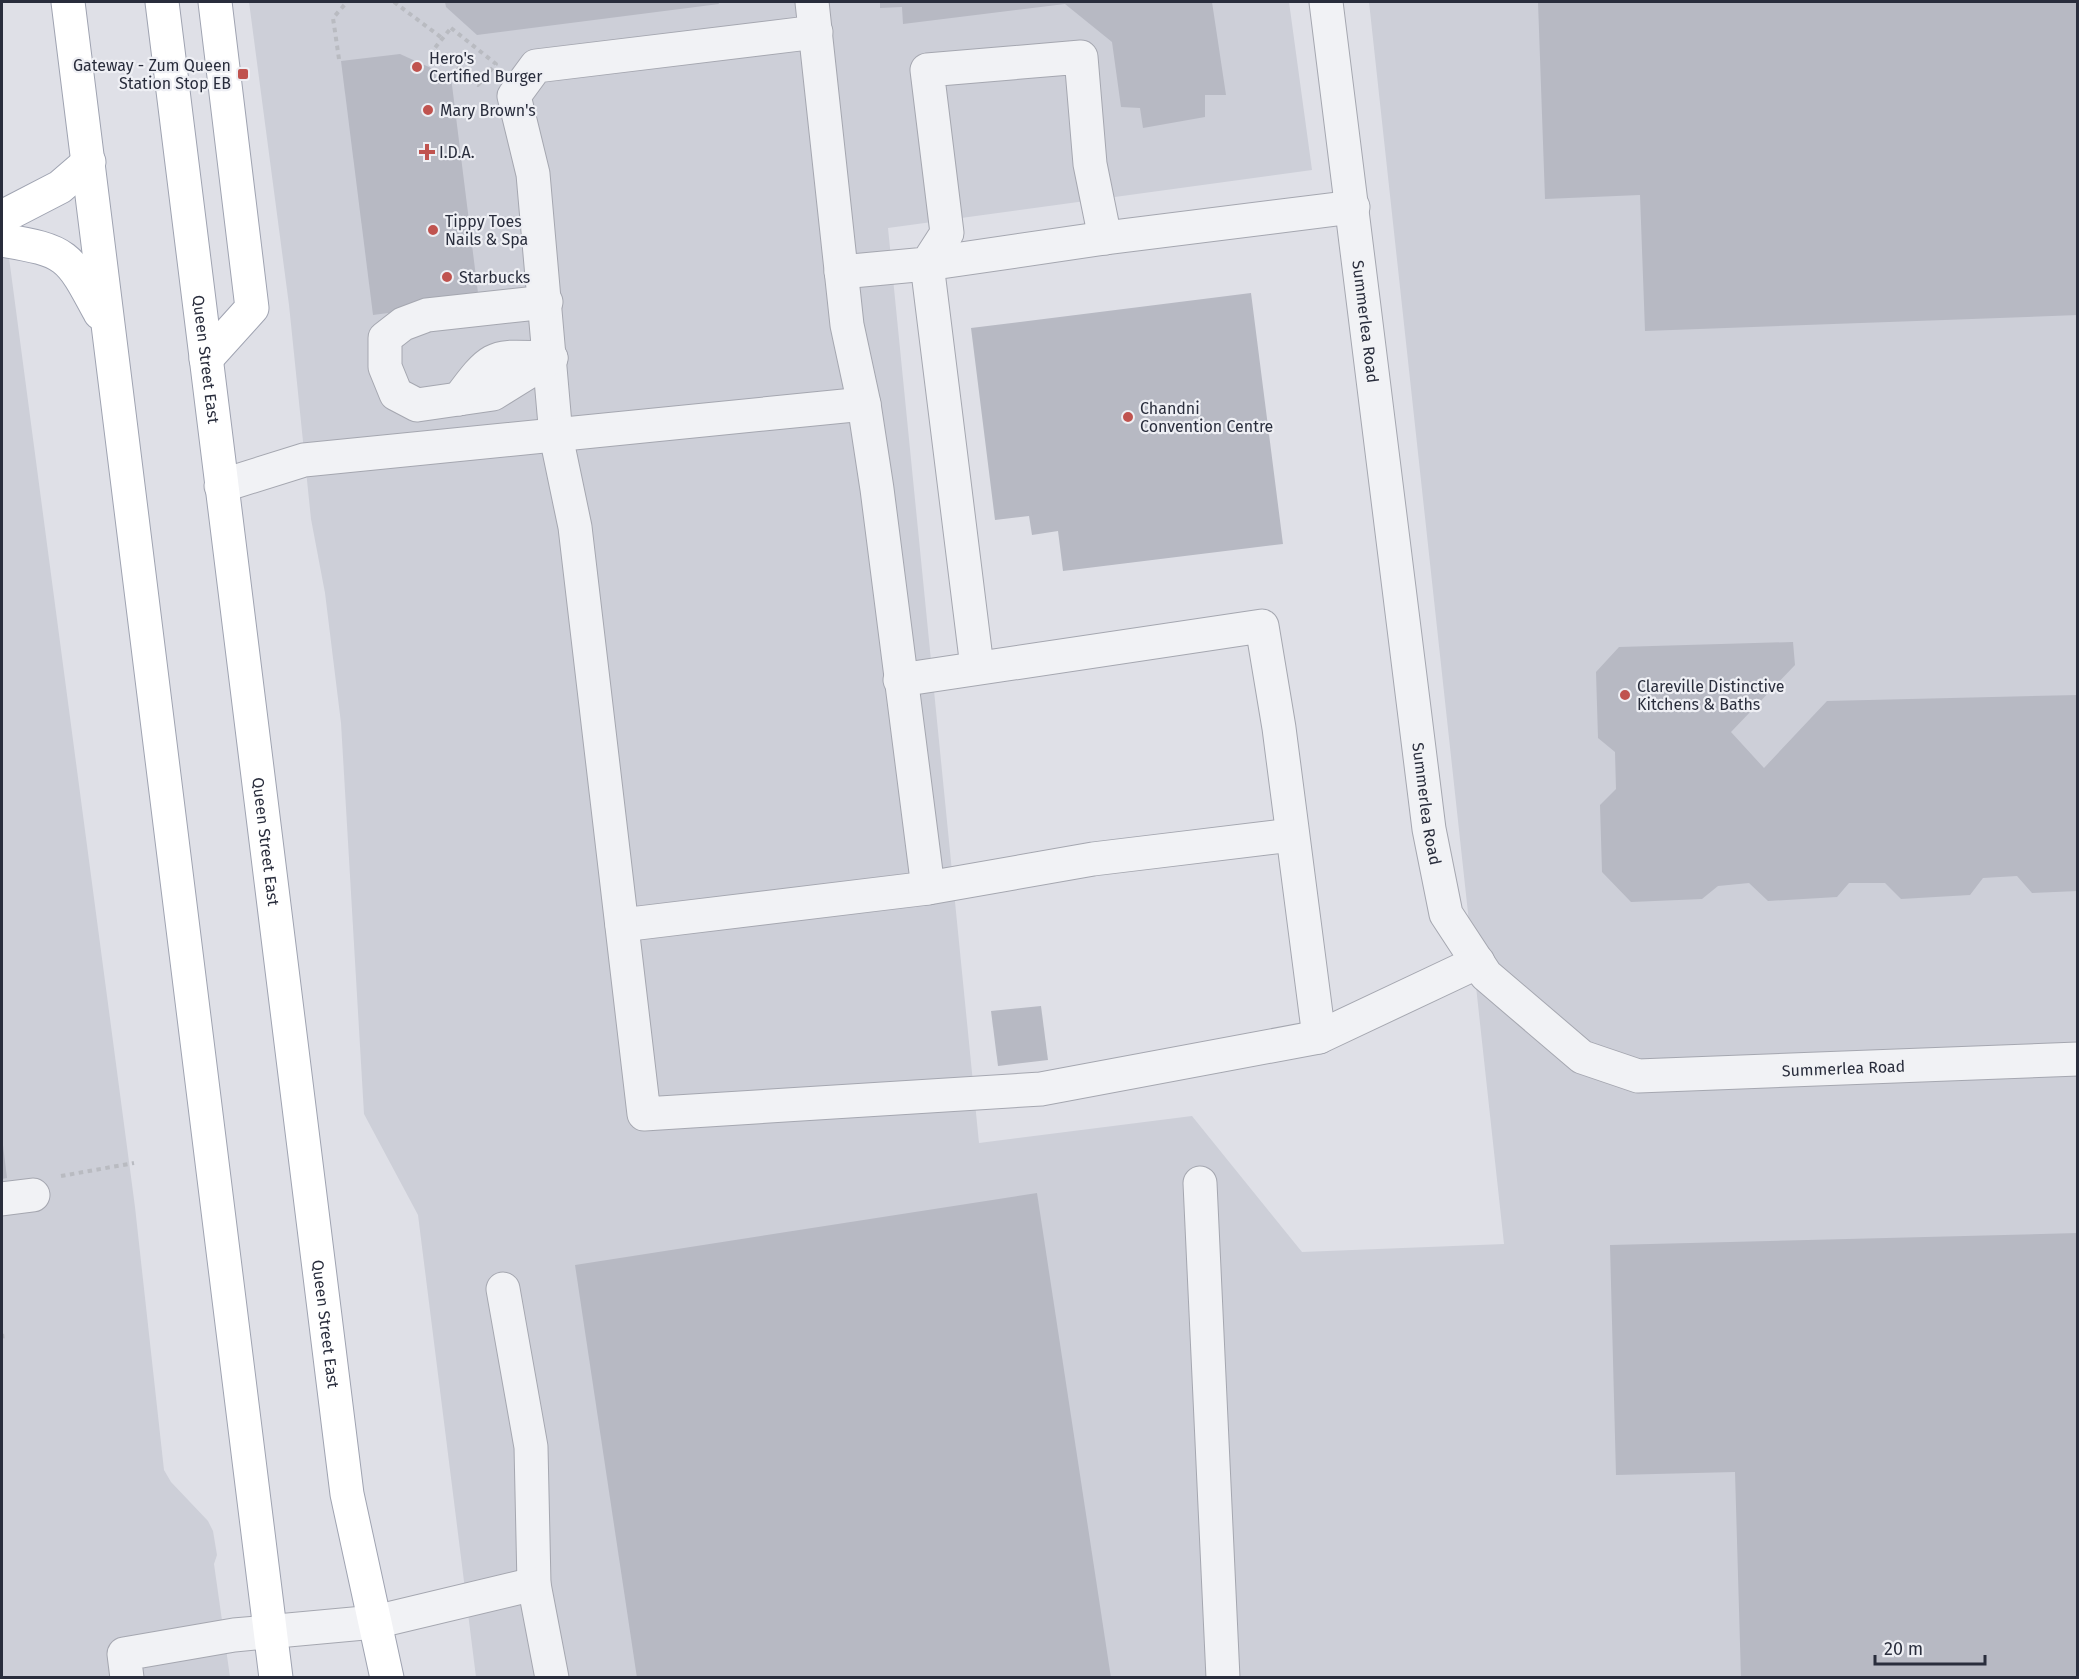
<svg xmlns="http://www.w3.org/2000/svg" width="2079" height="1679" font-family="'Fira Sans',sans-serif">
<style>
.built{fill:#cdcfd8}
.building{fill:#b7b9c3}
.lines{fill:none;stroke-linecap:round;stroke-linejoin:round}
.minor-casing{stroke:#a5a7b0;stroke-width:35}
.major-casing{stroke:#9fa3b1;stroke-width:35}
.path{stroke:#b9bbc1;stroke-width:4;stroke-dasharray:4.5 4.5;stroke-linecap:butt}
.minor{stroke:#f1f2f5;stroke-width:33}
.major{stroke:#fff;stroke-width:33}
.poi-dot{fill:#c0534f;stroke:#eeeff4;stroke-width:2}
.labels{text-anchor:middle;stroke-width:4.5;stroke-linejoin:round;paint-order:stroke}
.poi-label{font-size:16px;fill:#292d3c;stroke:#eeeff4;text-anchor:start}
.street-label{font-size:16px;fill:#292d3c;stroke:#eeeff4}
</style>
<rect width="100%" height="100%" fill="#dfe0e7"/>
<g class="built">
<polygon points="249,2 1289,2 1312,170 888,228 979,1143 1192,1116 1302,1252 1504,1244 1369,2 2077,2 2077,1677 476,1677 418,1215 364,1114 341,723 325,593 311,519 289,305"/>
<polygon points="2,205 135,1207 164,1470 171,1482 208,1521 213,1531 217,1555 214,1564 230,1677 2,1677"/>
</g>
<g class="building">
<polygon points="445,2 718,2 719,4 477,35 446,7"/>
<polygon points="880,2 1212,2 1226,95 1205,95 1205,117 1143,128 1140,108 1121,107 1112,42 1065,4 903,24 902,7 880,8"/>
<polygon points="1538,2 2078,2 2078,315 1645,331 1640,195 1545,199"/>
<polygon points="400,54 451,77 479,301 373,315 341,61"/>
<polygon points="1251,293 1283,544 1063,571 1058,531 1032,535 1029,516 995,520 971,328"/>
<polygon points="1793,642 1795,665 1731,732 1764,768 1827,701 2078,695 2078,891 2032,893 2017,876 1983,878 1970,895 1901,899 1885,883 1849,883 1837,897 1768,901 1749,883 1718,886 1702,899 1631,902 1602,872 1600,805 1616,789 1615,752 1598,738 1596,672 1619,647"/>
<polygon points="1041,1006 1048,1060 998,1066 991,1011"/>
<polygon points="2,1137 7,1178 2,1179"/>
<polygon points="1037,1193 1111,1678 637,1678 575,1265"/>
<polygon points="2078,1233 2078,1678 1741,1678 1735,1472 1616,1475 1610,1245"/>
</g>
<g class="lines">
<g class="minor-casing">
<g id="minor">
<polyline points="812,2 847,325 864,404 877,489 928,888"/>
<path id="s1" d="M 1326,2 L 1429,829 L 1446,914 L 1486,975 L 1582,1057 L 1638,1076 L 2078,1059"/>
<polyline points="816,32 536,66 514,96 533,174 556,436 575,527 644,1114 1041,1089 1319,1037 1478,962"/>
<polyline points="841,272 927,264 947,233 927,70 1081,57 1090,164 1105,238"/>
<polyline points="546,302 427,315 403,324 385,338 385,367 396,394 417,405 493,394 551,358"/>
<path d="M 459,399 C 495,350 493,357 551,358"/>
<polyline points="221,486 304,460 864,404"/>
<polyline points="977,667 927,264 1105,238 1353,207"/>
<polyline points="900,680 1262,626 1279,728 1319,1037"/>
<polyline points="622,925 928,888 1093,859 1292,835"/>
<polyline points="1200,1183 1223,1678"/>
<polyline points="2,1199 33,1195"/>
<polyline points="503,1289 531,1447 534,1584 552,1678"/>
<polyline points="127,1678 124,1654 234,1635 375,1622 534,1584"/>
</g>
</g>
<g class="major-casing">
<g id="major">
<polyline points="68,2 276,1678"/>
<path id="s2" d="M 162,2 L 347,1494 L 387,1678"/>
<polyline points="2,217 60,187 89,162"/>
<path d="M 2,240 C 68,251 69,255 100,313"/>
<polyline points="206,359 252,308 215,2"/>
</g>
</g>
<g class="path">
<polyline points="394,2 442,38"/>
<polygon points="451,28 496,64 478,85 434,49"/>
<polyline points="339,59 333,18 347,2"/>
<polyline points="61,1176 134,1163"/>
<polyline points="2,1334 3,1341"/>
</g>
<use href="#minor" class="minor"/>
<use href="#major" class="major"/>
</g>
<g class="poi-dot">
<circle cx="417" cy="67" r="6"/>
<rect x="237" y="68" width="12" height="12" rx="3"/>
<circle cx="428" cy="110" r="6"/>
<path d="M424 143h6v6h6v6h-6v6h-6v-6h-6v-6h6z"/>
<circle cx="433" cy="230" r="6"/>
<circle cx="447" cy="277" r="6"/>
<circle cx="1128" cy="417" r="6"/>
<circle cx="1625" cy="695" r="6"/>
</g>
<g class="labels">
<g class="poi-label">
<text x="429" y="64">Hero's<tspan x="429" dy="18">Certified Burger</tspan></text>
<text x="231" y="71" text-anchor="end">Gateway - Zum Queen<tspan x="231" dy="18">Station Stop EB</tspan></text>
<text x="440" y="116">Mary Brown's</text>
<text x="439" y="158">I.D.A.</text>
<text x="445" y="227">Tippy Toes<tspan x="445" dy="18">Nails &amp; Spa</tspan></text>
<text x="459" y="283">Starbucks</text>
<text x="1140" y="414">Chandni<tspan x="1140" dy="18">Convention Centre</tspan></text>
<text x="1637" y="692">Clareville Distinctive<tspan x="1637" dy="18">Kitchens &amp; Baths</tspan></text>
</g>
<g class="street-label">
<text dy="6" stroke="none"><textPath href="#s1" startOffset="322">Summerlea Road</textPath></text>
<text dy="6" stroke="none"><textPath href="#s2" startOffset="360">Queen Street East</textPath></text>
<text dy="6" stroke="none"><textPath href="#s1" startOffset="808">Summerlea Road</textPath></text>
<text dy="6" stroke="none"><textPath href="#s2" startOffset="846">Queen Street East</textPath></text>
<text dy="6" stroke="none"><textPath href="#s1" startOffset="1384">Summerlea Road</textPath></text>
<text dy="6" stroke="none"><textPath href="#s2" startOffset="1332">Queen Street East</textPath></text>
</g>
</g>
<rect width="2079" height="1679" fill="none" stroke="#292d3c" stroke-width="6"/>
<path d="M1875 1655v9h110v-9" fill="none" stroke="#292d3c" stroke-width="3"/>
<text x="1884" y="1655" font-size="18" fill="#292d3c" stroke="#eeeff4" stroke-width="4.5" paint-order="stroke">20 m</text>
</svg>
